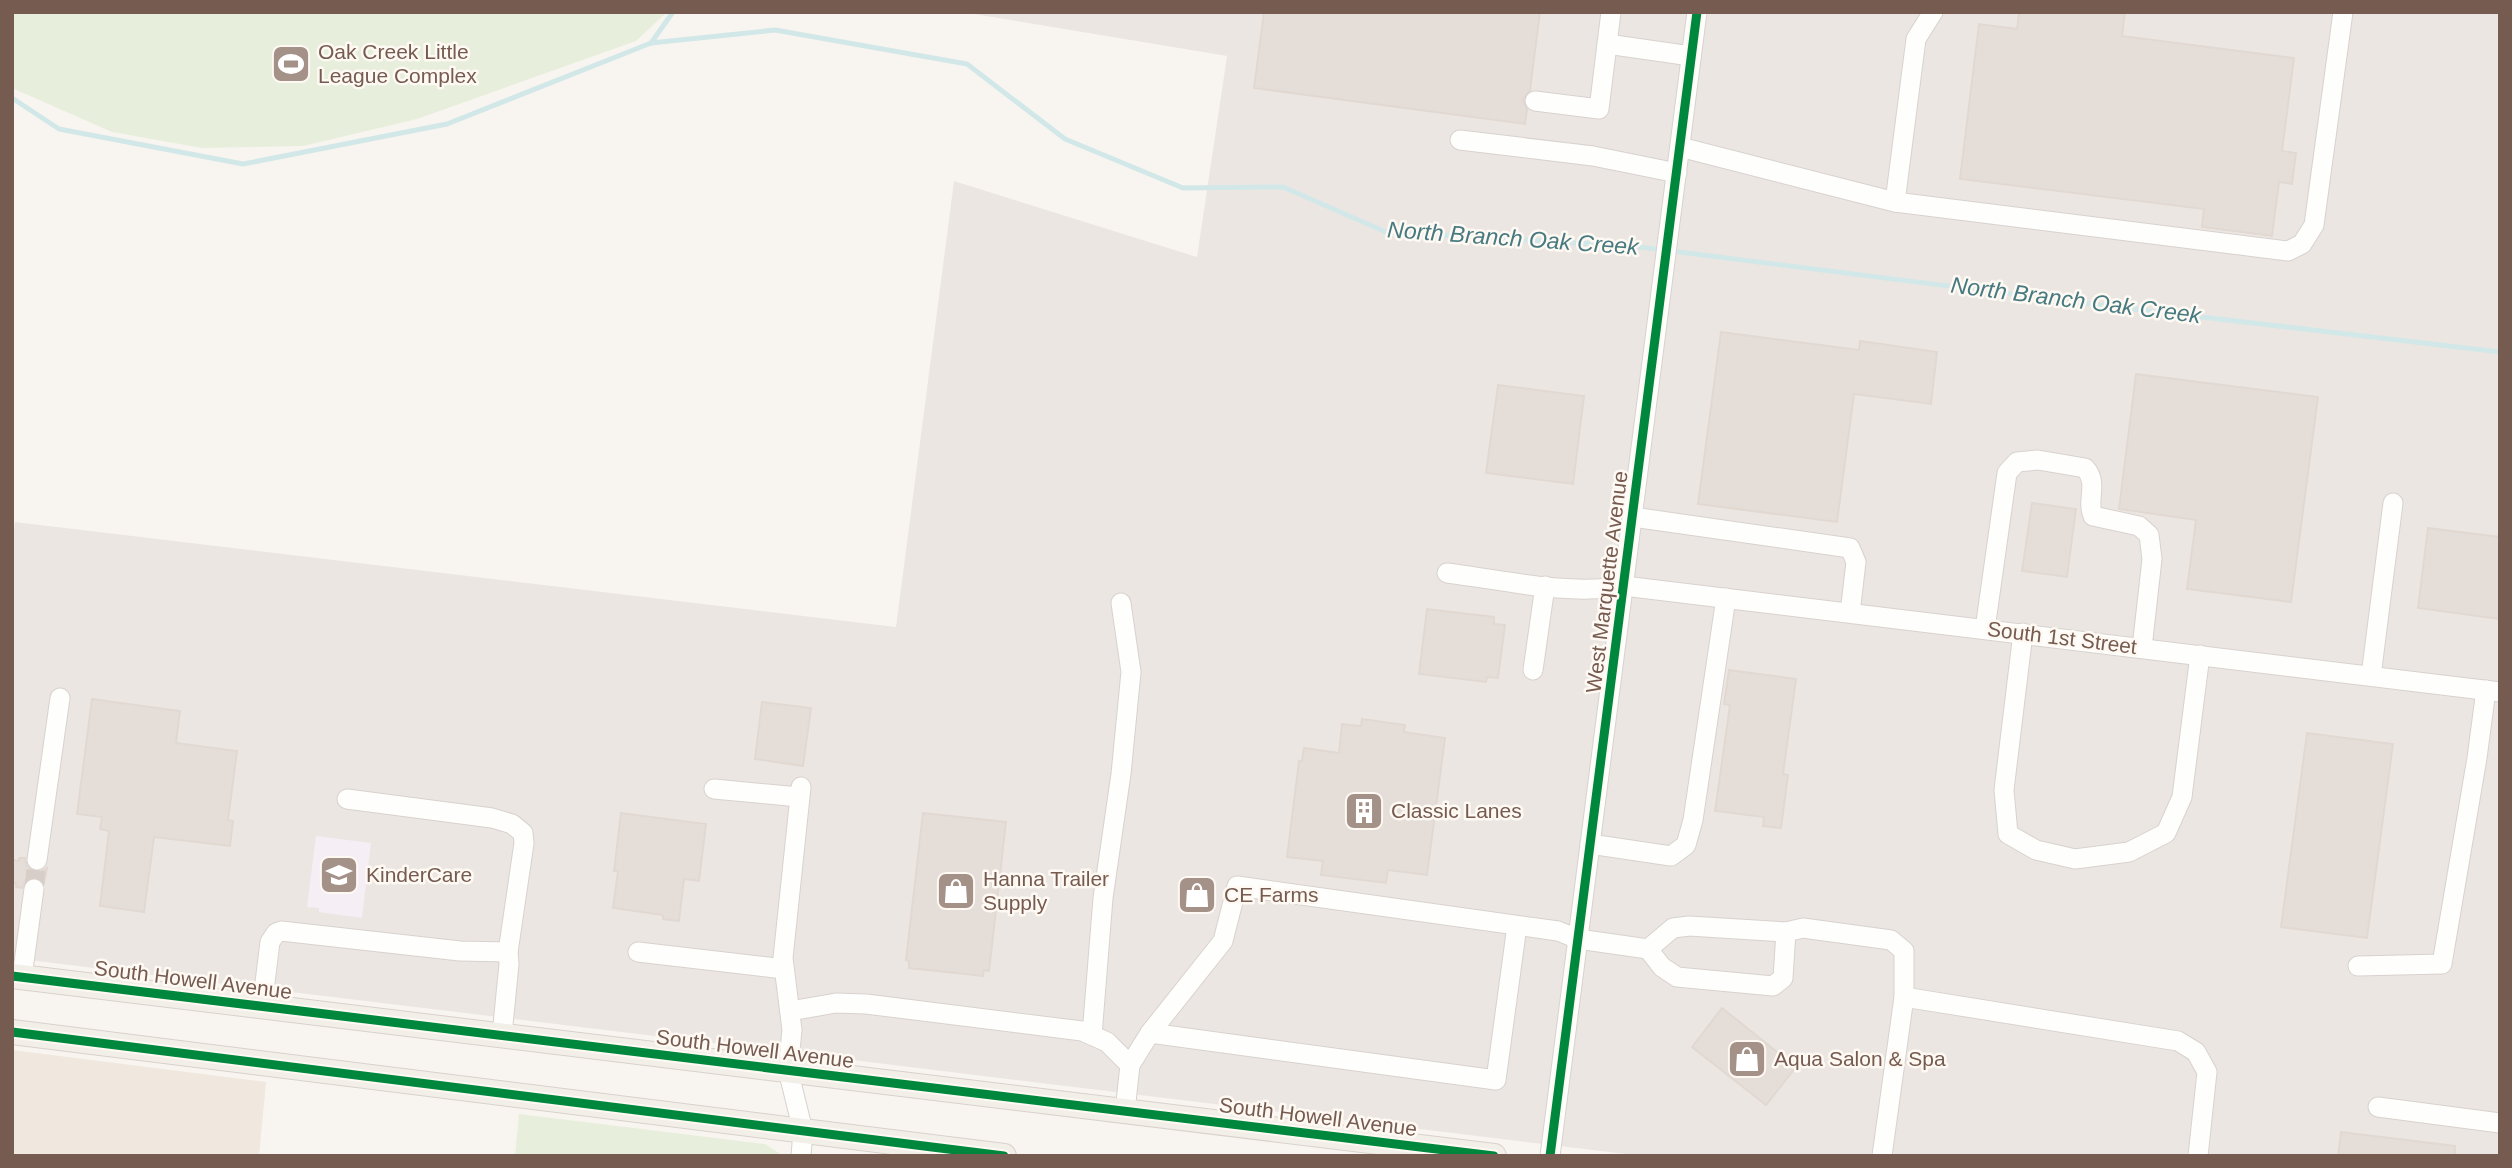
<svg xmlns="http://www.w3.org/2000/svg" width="2512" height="1168" font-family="Helvetica,sans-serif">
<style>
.residential{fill:#f0e7de}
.industrial{fill:#ece6e2}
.education{fill:#f5eef5}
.green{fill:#e7eedc}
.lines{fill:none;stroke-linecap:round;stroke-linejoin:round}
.stream{stroke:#d2e8e8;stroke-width:5}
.building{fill:#e5ddd7;stroke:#e1d8d2;stroke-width:2}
.minor-tunnel{stroke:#d8cec8;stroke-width:19;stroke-dasharray:19 10;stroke-linecap:butt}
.minor-casing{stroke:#d8d2ce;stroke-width:21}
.major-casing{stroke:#d9d1cc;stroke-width:26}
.minor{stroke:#fefefd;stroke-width:19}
.major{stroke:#f2eee8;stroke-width:24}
.cycleway-casing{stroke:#fef9f3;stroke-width:13}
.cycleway{stroke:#00873e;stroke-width:9}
.labels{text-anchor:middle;stroke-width:5;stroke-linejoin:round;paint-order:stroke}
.poi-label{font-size:21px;fill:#765b50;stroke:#fef9f3;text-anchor:start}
.street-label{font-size:21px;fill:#765b50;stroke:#fef9f3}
.water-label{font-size:23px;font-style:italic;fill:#477a80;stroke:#fef9f3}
</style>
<rect width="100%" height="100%" fill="#f8f5f0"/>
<polygon class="residential" points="12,1050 266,1082 259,1156 12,1156"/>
<polygon class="industrial" points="962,12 2500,12 2500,1156 1642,1156 12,958 12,546 15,522 896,627 954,181 1197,257 1227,56"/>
<polygon class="education" points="316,836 371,843 362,918 319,912 319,908 307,907"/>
<g class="green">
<polygon points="12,12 667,12 636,41 417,119 303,146 202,148 112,132 12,88"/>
<polygon points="519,1114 765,1144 779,1153 779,1156 515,1156"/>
</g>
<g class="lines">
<g class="stream">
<polyline points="651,43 673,12"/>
<polyline points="12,98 59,129 243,164 447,124 651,43 775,30 967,64 1065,139 1183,188 1283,187 1386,232 1631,246 2108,306 2500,352"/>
</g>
</g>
<g class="building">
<polygon points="1264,12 1540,12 1530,90 1523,99 1527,110 1525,124 1254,88"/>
<polygon points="2019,12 2125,12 2122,36 2294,58 2282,151 2296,153 2292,184 2279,182 2272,236 2202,227 2204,209 1960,179 1979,24 2017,29"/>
<polygon points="1721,332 1859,350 1860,341 1937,352 1931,404 1854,394 1837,522 1698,504"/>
<polygon points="2136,374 2318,397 2291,602 2187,589 2196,520 2119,509"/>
<polygon points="1498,385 1584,396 1573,484 1486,473"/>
<polygon points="2032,503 2076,509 2067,577 2022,571"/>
<polygon points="2428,528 2500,537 2500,619 2418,608"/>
<polygon points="1427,609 1494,617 1494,624 1505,625 1498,678 1487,677 1486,682 1419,674"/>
<polygon points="1729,670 1796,679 1783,774 1788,775 1781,828 1763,826 1764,817 1715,811 1730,705 1724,704"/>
<polygon points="92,699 180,711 176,743 237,751 228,820 233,821 230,846 154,837 144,912 100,906 109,831 100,829 102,817 77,814"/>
<polygon points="762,702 811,708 803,766 755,759"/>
<polygon points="1362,719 1405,725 1404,732 1445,738 1427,875 1388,870 1386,883 1321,875 1323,861 1287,857 1299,761 1302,761 1304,748 1339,753 1342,724 1361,726"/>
<polygon points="2307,733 2393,744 2367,938 2281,927"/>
<polygon points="621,813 706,824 699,881 684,879 679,921 663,919 663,915 613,908 618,871 614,871"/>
<polygon points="923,813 1006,822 989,971 984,970 983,976 909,968 909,961 906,960"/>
<polygon points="19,858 25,858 26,865 35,872 41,872 47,868 44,883 36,877 30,877 25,881 22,888 16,887 16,883 12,883 12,860 19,861"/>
<polygon points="1722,1008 1796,1067 1766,1105 1692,1047"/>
<polygon points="2341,1132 2455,1146 2455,1156 2338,1156"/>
</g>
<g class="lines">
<polyline class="minor-tunnel" points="34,889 37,860"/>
<g class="minor-casing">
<g id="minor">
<polyline points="1607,44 1691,56"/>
<polyline points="1535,101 1599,109 1611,12"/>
<polyline points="1460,140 1593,156 1677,173"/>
<polyline points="1680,147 1895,202 2288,251 2302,244 2314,225 2343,12"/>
<polyline points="1895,202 1916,39 1933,12"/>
<polyline points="1633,517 1850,548 1856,562 1850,613"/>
<path d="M 1447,573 C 1504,580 1567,596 1624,586 L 2500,692"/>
<path d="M 1985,629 L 2007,473 L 2017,462 L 2038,460 L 2085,468 C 2099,483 2086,500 2093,516 L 2139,526 L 2149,535 L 2152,559 L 2142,648"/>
<polyline points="2023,633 2004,790 2008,834 2036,850 2075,859 2129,852 2166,833 2182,797 2200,655"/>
<polyline points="1533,670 1545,586"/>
<polyline points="2371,676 2393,503"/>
<polyline points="801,787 783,958 792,1030 788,1070 803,1131 801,1156"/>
<polyline points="714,789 799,797"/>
<polyline points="347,799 492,818 512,824 523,833 524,843 508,952 509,964 502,1035"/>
<polyline points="1590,844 1671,856 1686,845 1693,820 1726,598"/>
<polyline points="37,860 60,698"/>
<polyline points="1648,949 1662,967 1677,977 1773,986 1783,978 1786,932"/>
<polyline points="638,952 784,969"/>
<polyline points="2358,966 2442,964 2477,758 2486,690"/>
<polyline points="22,977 34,889"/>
<polyline points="262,1007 270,942 276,933 281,931 460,951 508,952"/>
<polyline points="790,1011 836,1003 866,1004 1082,1031 1107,1042 1130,1065 1125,1111"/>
<polyline points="1150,1033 1496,1080 1517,926"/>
<polyline points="1092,1035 1103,898 1121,774 1131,672 1121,603"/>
<polyline points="1130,1065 1150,1033 1223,941 1237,886 1558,931 1578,939 1648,949 1673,928 1689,926 1786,932 1803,928 1891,940 1904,951 1904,997"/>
<polyline points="2378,1107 2500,1123"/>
<polyline points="1550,1156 1697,12"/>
<polyline points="1882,1156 1904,997 2178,1041 2196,1052 2207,1072 2198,1156"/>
</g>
</g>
<g class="major-casing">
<g id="major">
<polyline points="12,976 1494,1156"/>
<polyline points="12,1032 1004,1156"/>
</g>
</g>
<use href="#minor" class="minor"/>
<use href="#major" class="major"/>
<g class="cycleway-casing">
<g id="cycleway">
<polyline points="12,976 1494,1156"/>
<polyline points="12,1032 1004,1156"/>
<polyline points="1550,1156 1697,12"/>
</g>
</g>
<use href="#cycleway" class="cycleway"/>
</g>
<defs>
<g id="stadium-square" transform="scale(2.0125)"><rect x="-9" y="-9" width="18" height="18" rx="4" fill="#a49188" stroke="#fef9f3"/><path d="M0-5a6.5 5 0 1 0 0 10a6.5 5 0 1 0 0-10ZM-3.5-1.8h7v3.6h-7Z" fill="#fff"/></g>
<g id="building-square" transform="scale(2.0125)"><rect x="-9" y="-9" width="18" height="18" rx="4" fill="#a49188" stroke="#fef9f3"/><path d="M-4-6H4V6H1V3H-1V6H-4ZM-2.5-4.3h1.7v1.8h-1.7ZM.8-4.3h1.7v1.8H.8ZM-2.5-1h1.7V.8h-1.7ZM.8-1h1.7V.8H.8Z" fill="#fff"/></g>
<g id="school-square" transform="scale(2.0125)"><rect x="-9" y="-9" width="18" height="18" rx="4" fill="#a49188" stroke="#fef9f3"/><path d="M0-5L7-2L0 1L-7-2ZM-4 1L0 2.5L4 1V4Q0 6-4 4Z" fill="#fff"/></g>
<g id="shop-square" transform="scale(2.0125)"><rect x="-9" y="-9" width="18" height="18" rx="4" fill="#a49188" stroke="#fef9f3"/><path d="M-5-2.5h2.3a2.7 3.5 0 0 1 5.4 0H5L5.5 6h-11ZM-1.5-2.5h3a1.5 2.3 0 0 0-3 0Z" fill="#fff"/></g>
</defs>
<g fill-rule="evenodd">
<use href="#stadium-square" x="291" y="64"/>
<use href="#building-square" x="1364" y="811"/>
<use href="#school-square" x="339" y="875"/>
<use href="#shop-square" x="956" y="891"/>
<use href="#shop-square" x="1197" y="895"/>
<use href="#shop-square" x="1747" y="1059"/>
</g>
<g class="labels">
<g class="poi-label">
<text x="318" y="59">Oak Creek Little<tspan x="318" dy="24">League Complex</tspan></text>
<text x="1391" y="818">Classic Lanes</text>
<text x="366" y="882">KinderCare</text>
<text x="983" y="886">Hanna Trailer<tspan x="983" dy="24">Supply</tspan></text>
<text x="1224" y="902">CE Farms</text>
<text x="1774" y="1066">Aqua Salon &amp; Spa</text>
</g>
<g class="street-label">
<text transform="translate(1607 582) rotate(-83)" y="7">West Marquette Avenue</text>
<text transform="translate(2062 638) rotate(7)" y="7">South 1st Street</text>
<text transform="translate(193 980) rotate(7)" y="7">South Howell Avenue</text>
<text transform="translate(755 1049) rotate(7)" y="7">South Howell Avenue</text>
<text transform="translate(1318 1117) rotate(7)" y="7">South Howell Avenue</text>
</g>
<g class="water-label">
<text transform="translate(1513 238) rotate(4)" y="8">North Branch Oak Creek</text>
<text transform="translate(2076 300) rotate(7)" y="8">North Branch Oak Creek</text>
</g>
</g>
<rect width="2512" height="1168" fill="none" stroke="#765b50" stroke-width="28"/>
</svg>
